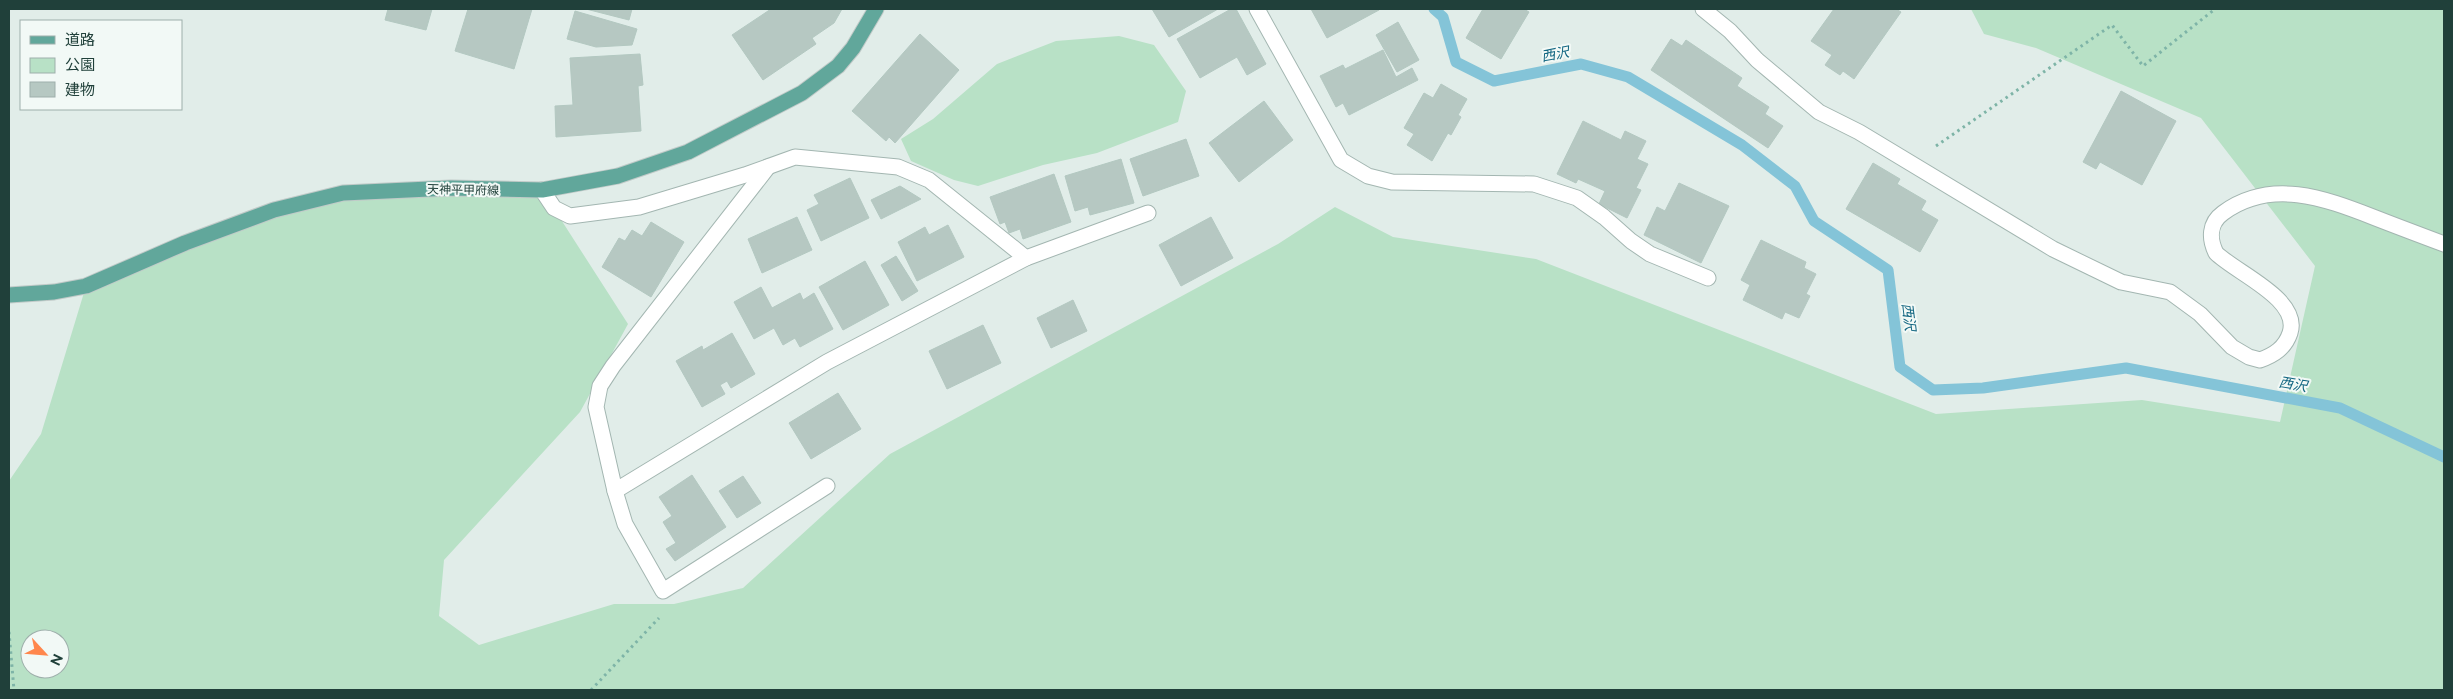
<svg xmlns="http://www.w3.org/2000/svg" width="2453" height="699" font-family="Raleway,'Noto Sans JP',sans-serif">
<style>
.green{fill:#b8e1c6;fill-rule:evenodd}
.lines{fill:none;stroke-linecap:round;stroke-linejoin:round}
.stream{stroke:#84c4d8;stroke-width:11}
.building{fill:#b6c8c2;stroke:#b3c8c1}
.minor-casing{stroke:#a3b6b1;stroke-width:17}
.major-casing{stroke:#c1cac8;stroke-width:17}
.path{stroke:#7eb4a7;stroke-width:3;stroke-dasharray:2.5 4;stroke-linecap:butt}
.minor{stroke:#fff;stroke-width:15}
.major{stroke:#61a79b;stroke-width:15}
.labels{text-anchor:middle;stroke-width:4;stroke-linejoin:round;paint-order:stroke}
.street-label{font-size:12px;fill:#20403a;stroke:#f2f9f6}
.water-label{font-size:14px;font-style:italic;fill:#146782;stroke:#f2f9f6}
</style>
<rect width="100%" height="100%" fill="#e1ede9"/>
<g class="green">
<path d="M 1971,9 L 2444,9 L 2444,690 L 9,690 L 9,481 L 41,434 L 86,286 L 343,193 L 542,190 L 628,324 L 580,412 L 444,560 L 439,616 L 479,645 L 614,604 L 674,604 L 743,588 L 890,454 L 1278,244 L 1335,207 L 1393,237 L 1536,259 L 1936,414 L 2142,400 L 2280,422 L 2315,266 L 2201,118 L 2036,48 L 1984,34 ZM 30,639 L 60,639 L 60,669 L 30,669 Z"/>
<polygon points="1119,36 1154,45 1186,91 1178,122 1097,153 1043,165 978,186 954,180 911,161 901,139 933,119 997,64 1056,41"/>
</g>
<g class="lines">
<polyline class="stream" points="1434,9 1443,17 1456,62 1494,81 1581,64 1628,77 1742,145 1795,186 1814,221 1888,270 1900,367 1933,390 1983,388 2126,368 2340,408 2444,457"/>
</g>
<g class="building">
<polygon points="388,9 432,9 426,30 385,20"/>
<polygon points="468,9 532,9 514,69 455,51"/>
<polygon points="586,9 632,9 629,20"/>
<polygon points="771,9 842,9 834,23 812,38 816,44 763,80 732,35"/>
<polygon points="1152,9 1218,9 1169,37"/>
<polygon points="1231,9 1236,9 1266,64 1247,75 1237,57 1200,78 1177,39"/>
<polygon points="1311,9 1378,9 1379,10 1327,38"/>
<polygon points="1483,9 1524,9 1529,12 1501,59 1466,38"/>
<polygon points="1834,9 1896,9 1901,12 1854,79 1843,71 1840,75 1825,65 1832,55 1811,41"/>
<polygon points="575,11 637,29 632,45 596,47 567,39"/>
<polygon points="1398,22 1419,60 1397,72 1376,35"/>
<polygon points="920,34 959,70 895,143 889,137 886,141 852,111"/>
<polygon points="1671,39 1682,46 1686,40 1742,78 1737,86 1769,107 1765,114 1783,126 1768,148 1651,70"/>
<polygon points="1383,50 1396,77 1412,68 1418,80 1349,115 1343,103 1336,107 1320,76 1343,65 1345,69"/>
<polygon points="640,54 643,85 638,86 641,131 556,137 555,106 573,105 570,58"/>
<polygon points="1441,84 1467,99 1458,115 1461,117 1451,135 1448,133 1432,161 1407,145 1414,134 1404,128 1424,93 1433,98"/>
<polygon points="2121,91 2176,121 2142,185 2100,162 2096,169 2083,162"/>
<polygon points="1264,101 1293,140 1239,182 1209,143"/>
<polygon points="1583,121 1621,140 1625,131 1646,141 1637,159 1648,164 1636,188 1641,190 1627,218 1599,204 1605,191 1578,179 1576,183 1557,174"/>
<polygon points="1186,139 1199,176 1143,196 1130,159"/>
<polygon points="1121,159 1134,203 1090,215 1088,207 1075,211 1065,176"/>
<polygon points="1873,163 1900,179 1897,184 1926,201 1921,210 1938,220 1920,252 1846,209"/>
<polygon points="1054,174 1071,222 1023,239 1020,229 1009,233 1005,222 1000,224 990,197"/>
<polygon points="850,178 869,218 821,241 807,210 819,204 814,195"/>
<polygon points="1679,183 1729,206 1701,263 1644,235 1657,207 1665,211"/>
<polygon points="900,186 921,199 881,219 871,200"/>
<polygon points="797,217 812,250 762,273 748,239"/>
<polygon points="1211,217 1233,258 1181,286 1159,245"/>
<polygon points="651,222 684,242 651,297 602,267 619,238 625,241 632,230 642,236"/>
<polygon points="948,225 964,257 917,281 898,242 925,227 929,235"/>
<polygon points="1761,240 1806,262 1804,268 1816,274 1806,294 1810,296 1799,318 1785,312 1782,319 1743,300 1750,285 1741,280"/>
<polygon points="896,256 918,291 902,301 881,265"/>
<polygon points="865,261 889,305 843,330 819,287"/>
<polygon points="761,287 772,308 800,293 803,300 814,293 833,329 800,347 795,338 783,345 774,328 754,339 734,302"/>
<polygon points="1073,300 1087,331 1051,348 1037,318"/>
<polygon points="983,325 1001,363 947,389 929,351"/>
<polygon points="732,333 755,374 731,388 727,381 720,385 725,394 702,407 676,361 702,346 703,350"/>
<polygon points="838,393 861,429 811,459 789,423"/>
<polygon points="692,475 726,527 675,561 666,549 676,543 663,522 672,516 659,497"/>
<polygon points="743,476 761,503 737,518 719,491"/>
</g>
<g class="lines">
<g class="minor-casing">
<g id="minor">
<polyline points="1257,9 1341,160 1368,176 1392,182 1534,184 1577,198 1604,217 1631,241 1650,254 1708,278"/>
<path d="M 1703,9 L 1730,31 L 1757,60 L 1819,112 L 1859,132 L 2053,249 L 2121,282 L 2170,292 L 2200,314 L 2232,347 L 2249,357 L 2260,360 C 2274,355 2285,348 2290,333 C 2301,299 2236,273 2216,253 C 2209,239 2209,223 2223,213 C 2271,178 2324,198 2373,217 C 2396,226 2420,235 2444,244"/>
<polyline points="768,167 613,366 600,386 596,407 615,491 625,524 663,591 827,486"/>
<polyline points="542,190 554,208 570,216 639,207 745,175 795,157 898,167 929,180 1026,258"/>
<polyline points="615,491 827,362 1026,258 1148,213"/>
</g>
</g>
<g class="major-casing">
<polyline id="major" points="9,295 54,292 86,286 185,243 274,210 343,193 451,188 542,190 618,176 688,152 802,93 838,66 853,48 876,9"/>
</g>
<g class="path">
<polyline points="1936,146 2112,25 2143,66 2215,9"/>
<polyline points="9,632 14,690"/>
<polyline points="591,690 659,618"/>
</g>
<use href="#minor" class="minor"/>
<use href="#major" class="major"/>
</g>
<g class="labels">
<g class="street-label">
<text transform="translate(463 190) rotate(1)" y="4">天神平甲府線</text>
</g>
<g class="water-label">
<text transform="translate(1555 54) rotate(-11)" y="5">西沢</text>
<text transform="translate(1909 317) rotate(83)" y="5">西沢</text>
<text transform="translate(2293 384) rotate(10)" y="5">西沢</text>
</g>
</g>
<rect width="2453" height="699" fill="none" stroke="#20403a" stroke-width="20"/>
<rect x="20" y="20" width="162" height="90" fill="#f2f9f6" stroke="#9eafab"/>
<rect x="30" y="36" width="25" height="8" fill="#61a79b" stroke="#9eafab"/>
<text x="65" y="45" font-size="15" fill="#20403a">道路</text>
<rect x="30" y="58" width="25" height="15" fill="#b8e1c6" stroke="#9eafab"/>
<text x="65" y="70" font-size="15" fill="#20403a">公園</text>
<rect x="30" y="82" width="25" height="15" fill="#b6c8c2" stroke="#9eafab"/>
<text x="65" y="95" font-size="15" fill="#20403a">建物</text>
<g transform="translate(45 654) rotate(116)"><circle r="24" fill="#f2f9f6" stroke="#9eafab"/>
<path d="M0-4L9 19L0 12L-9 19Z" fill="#ff874d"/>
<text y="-8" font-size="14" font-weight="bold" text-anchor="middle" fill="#20403a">N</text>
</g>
</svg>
